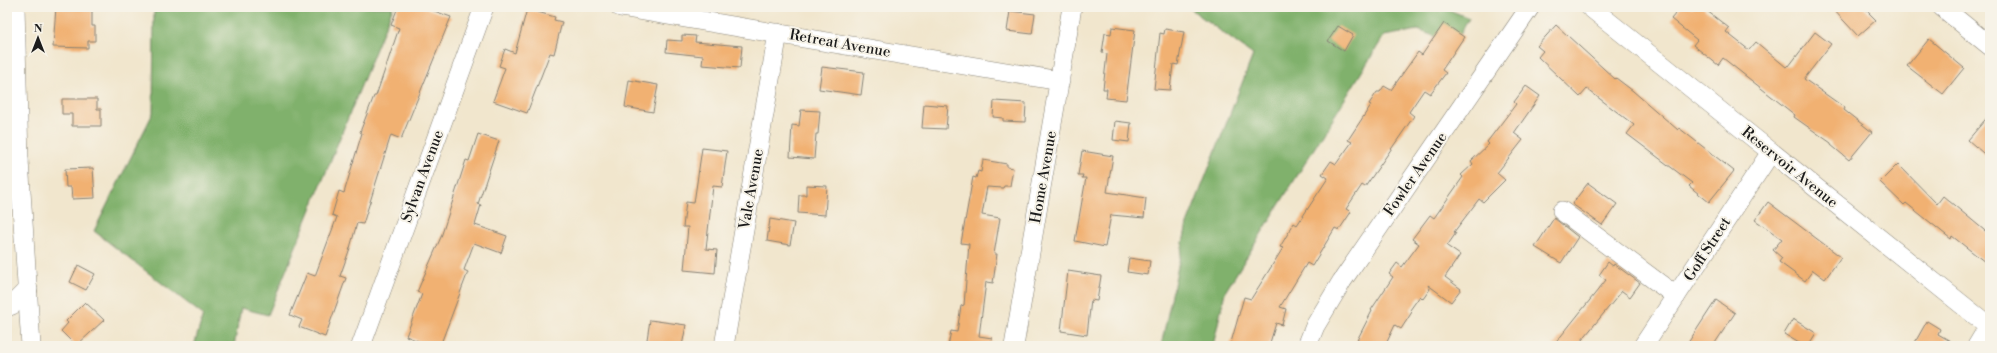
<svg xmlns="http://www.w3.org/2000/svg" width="1997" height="353" font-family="'Libre Bodoni',serif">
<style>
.forest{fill:#80b16c;stroke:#4e6644}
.building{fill:#f1b172}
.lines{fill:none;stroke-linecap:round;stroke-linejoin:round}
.minor-casing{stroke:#868174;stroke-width:20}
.minor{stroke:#fff;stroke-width:19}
.labels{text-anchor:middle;stroke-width:4;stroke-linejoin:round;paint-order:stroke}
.street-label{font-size:15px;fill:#1c1c1c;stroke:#f7f3e8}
</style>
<rect width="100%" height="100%" fill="#f7f3e8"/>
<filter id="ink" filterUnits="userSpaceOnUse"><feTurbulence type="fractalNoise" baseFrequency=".025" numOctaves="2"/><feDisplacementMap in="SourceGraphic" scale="8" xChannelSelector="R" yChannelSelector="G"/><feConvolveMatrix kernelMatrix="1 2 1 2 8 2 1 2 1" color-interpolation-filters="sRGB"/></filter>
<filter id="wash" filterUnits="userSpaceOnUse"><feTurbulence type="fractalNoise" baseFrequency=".012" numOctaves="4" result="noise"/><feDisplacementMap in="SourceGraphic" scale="16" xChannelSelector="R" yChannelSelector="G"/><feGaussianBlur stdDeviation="0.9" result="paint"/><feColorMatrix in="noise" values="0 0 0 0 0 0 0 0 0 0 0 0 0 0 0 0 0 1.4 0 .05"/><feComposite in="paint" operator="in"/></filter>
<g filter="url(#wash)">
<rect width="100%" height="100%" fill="#f1e6cd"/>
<g class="forest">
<polygon points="154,7 393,7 268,315 241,308 234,346 194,346 203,315 94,231 153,113"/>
<polygon points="1188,7 1442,7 1469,18 1455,44 1418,30 1384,36 1225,292 1213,346 1161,346 1187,224 1253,55"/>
</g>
<g id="blocks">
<g class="building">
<polygon points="56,7 92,7 92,26 95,26 95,41 88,41 88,48 53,47"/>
<polygon points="398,7 423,7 451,17 401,139 391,135 363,224 357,223 350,248 340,276 346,278 325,337 299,327 302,320 290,315 307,273 315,276 337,217 332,215 339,191 344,193 362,133 360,132 374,96 376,96 399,28 391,25"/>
<polygon points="1681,7 1702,7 1729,28 1726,32 1749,50 1756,42 1786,67 1788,65 1789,66 1815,32 1831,44 1804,79 1845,108 1844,110 1872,132 1849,160 1831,145 1831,143 1794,117 1795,115 1723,58 1718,65 1693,45 1697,40 1671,19"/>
<polygon points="1831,7 1863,7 1876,20 1858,36"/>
<polygon points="527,9 555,17 554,20 562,22 554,54 550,53 527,113 493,101 505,68 499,66 505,49 515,53"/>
<polygon points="1010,11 1035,14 1032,34 1007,31"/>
<polygon points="1444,23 1464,37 1442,70 1446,73 1430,94 1424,90 1409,112 1414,116 1365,187 1362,185 1346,209 1351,212 1339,230 1335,228 1312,266 1307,263 1280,307 1286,309 1282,325 1276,323 1269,346 1230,346 1244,297 1251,299 1283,248 1280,247 1294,223 1297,225 1328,178 1322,174 1331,161 1336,164 1352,142 1348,140 1371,105 1369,104 1377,92 1380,92 1384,86 1391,90 1418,52 1422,55"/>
<polygon points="1556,25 1615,79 1616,78 1633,91 1678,130 1679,128 1734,171 1709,202 1689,186 1692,183 1627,134 1634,125 1587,89 1580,97 1538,57 1543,51 1537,46"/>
<polygon points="1338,26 1353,35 1344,51 1328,41"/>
<polygon points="1112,27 1135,30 1126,100 1106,98 1107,89 1103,89 1107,54 1102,53 1105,33 1111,34"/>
<polygon points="1165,29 1184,32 1178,65 1173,64 1170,90 1154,89 1160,33 1164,34"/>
<polygon points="682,35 696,36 695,42 742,46 740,68 702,65 703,56 666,52 667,40 682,41"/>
<polygon points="1929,39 1964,68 1943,94 1907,66"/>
<polygon points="822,67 864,72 861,95 819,89"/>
<polygon points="629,80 658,85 653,112 625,107"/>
<polygon points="1526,86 1540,96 1514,133 1523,140 1497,173 1505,180 1483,202 1479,199 1454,232 1456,233 1447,246 1460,255 1445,277 1461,289 1451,302 1428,285 1430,289 1423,299 1420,296 1410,310 1412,312 1401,329 1395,325 1385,346 1354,346 1372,311 1371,310 1393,277 1389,274 1397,263 1402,267 1419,244 1412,239 1430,215 1434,218 1463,177 1461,175 1473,164 1471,161 1489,144 1487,142 1516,104 1514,102"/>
<polygon points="62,99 97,99 97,109 101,109 101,126 72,126 72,114 62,114"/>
<polygon points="994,101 1026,103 1025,122 1003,121 1003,118 993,117"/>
<polygon points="924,104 948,106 946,129 922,128"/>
<polygon points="801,110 820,111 818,134 816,134 814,159 790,157 792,125 799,126"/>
<polygon points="1990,114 1990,159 1968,140"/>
<polygon points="1115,121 1131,123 1129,142 1113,140"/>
<polygon points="478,134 499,141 478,204 481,205 475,225 507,236 501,253 474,243 464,270 468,272 440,346 430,346 406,336 422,294 417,292 441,237 466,160 469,161"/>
<polygon points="702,148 727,151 722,187 713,186 706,249 717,250 715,273 684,270 688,227 683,227 686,202 694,203"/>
<polygon points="1082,151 1113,156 1107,192 1146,198 1144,218 1111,215 1105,247 1075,241 1086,178 1082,178 1083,175 1078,175"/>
<polygon points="983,160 1007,164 1007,167 1013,168 1010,186 1004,186 1003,188 987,187 982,215 1000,218 994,254 997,254 993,283 986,282 979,336 992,338 991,346 948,346 951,331 957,332 961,306 964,305 969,244 961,243 973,177 976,178 978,171 981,172"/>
<polygon points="1898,164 1937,204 1943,196 1990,235 1990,266 1952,236 1951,239 1906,203 1904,205 1880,182"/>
<polygon points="93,168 95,198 72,199 71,187 66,187 65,169"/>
<polygon points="1588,183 1617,204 1602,225 1572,204"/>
<polygon points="806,185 827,186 825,215 798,213 799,195 806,195"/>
<polygon points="1768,202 1841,257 1825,279 1813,270 1805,281 1779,262 1782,258 1773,250 1782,239 1755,220"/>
<polygon points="1554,218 1578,237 1561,263 1535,247"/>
<polygon points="770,219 794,223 790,245 767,241"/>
<polygon points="1129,258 1150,261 1148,275 1127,272"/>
<polygon points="1608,262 1613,266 1614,264 1640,283 1630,297 1622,291 1577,346 1553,346 1606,280 1599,275"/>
<polygon points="78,265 95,274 86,290 70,282"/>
<polygon points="1068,271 1101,276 1097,301 1091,300 1087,335 1061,331"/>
<polygon points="1716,300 1735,313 1713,346 1686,346"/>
<polygon points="85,302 104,320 76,346 61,331 68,323 66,321"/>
<polygon points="1793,319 1816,333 1808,346 1804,346 1784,334"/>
<polygon points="650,320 686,325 682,346 646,346"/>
<polygon points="1927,321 1940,329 1938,334 1959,346 1913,346"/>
</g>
</g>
</g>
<g filter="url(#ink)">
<use href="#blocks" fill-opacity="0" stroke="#868174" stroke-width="1"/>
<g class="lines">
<g class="minor-casing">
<g id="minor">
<polyline points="620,7 1060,81"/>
<polyline points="1590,7 1990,327"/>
<polyline points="1942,7 1990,46"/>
<polyline points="19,160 31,346"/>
<polyline points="7,182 19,160 15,7"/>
<polyline points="1562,211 1676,296"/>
<polyline points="7,307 12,305 28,289"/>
<polyline points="361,346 484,7"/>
<polyline points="724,346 778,33"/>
<polyline points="1014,346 1072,7"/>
<polyline points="1307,346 1315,326 1342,281 1530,7"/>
<polyline points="1643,346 1771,152"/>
<polyline points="1977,346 1989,326"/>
</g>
</g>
<use href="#minor" class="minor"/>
</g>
</g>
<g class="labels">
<g class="street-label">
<text transform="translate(840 43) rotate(10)" y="5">Retreat Avenue</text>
<text transform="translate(1790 167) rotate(39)" y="5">Reservoir Avenue</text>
<text transform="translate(1415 174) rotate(-55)" y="5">Fowler Avenue</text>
<text transform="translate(422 176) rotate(-70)" y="5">Sylvan Avenue</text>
<text transform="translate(1043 177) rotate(-80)" y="5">Home Avenue</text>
<text transform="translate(751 189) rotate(-80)" y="5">Vale Avenue</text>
<text transform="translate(1707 249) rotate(-57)" y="5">Goff Street</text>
</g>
</g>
<rect width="1997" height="353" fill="none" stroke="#f7f3e8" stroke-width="24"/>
<g transform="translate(38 38)" stroke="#f7f3e8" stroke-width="3" paint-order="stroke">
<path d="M0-3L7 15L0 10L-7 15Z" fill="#1c1c1c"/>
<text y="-6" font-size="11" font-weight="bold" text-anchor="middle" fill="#1c1c1c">N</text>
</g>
</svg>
